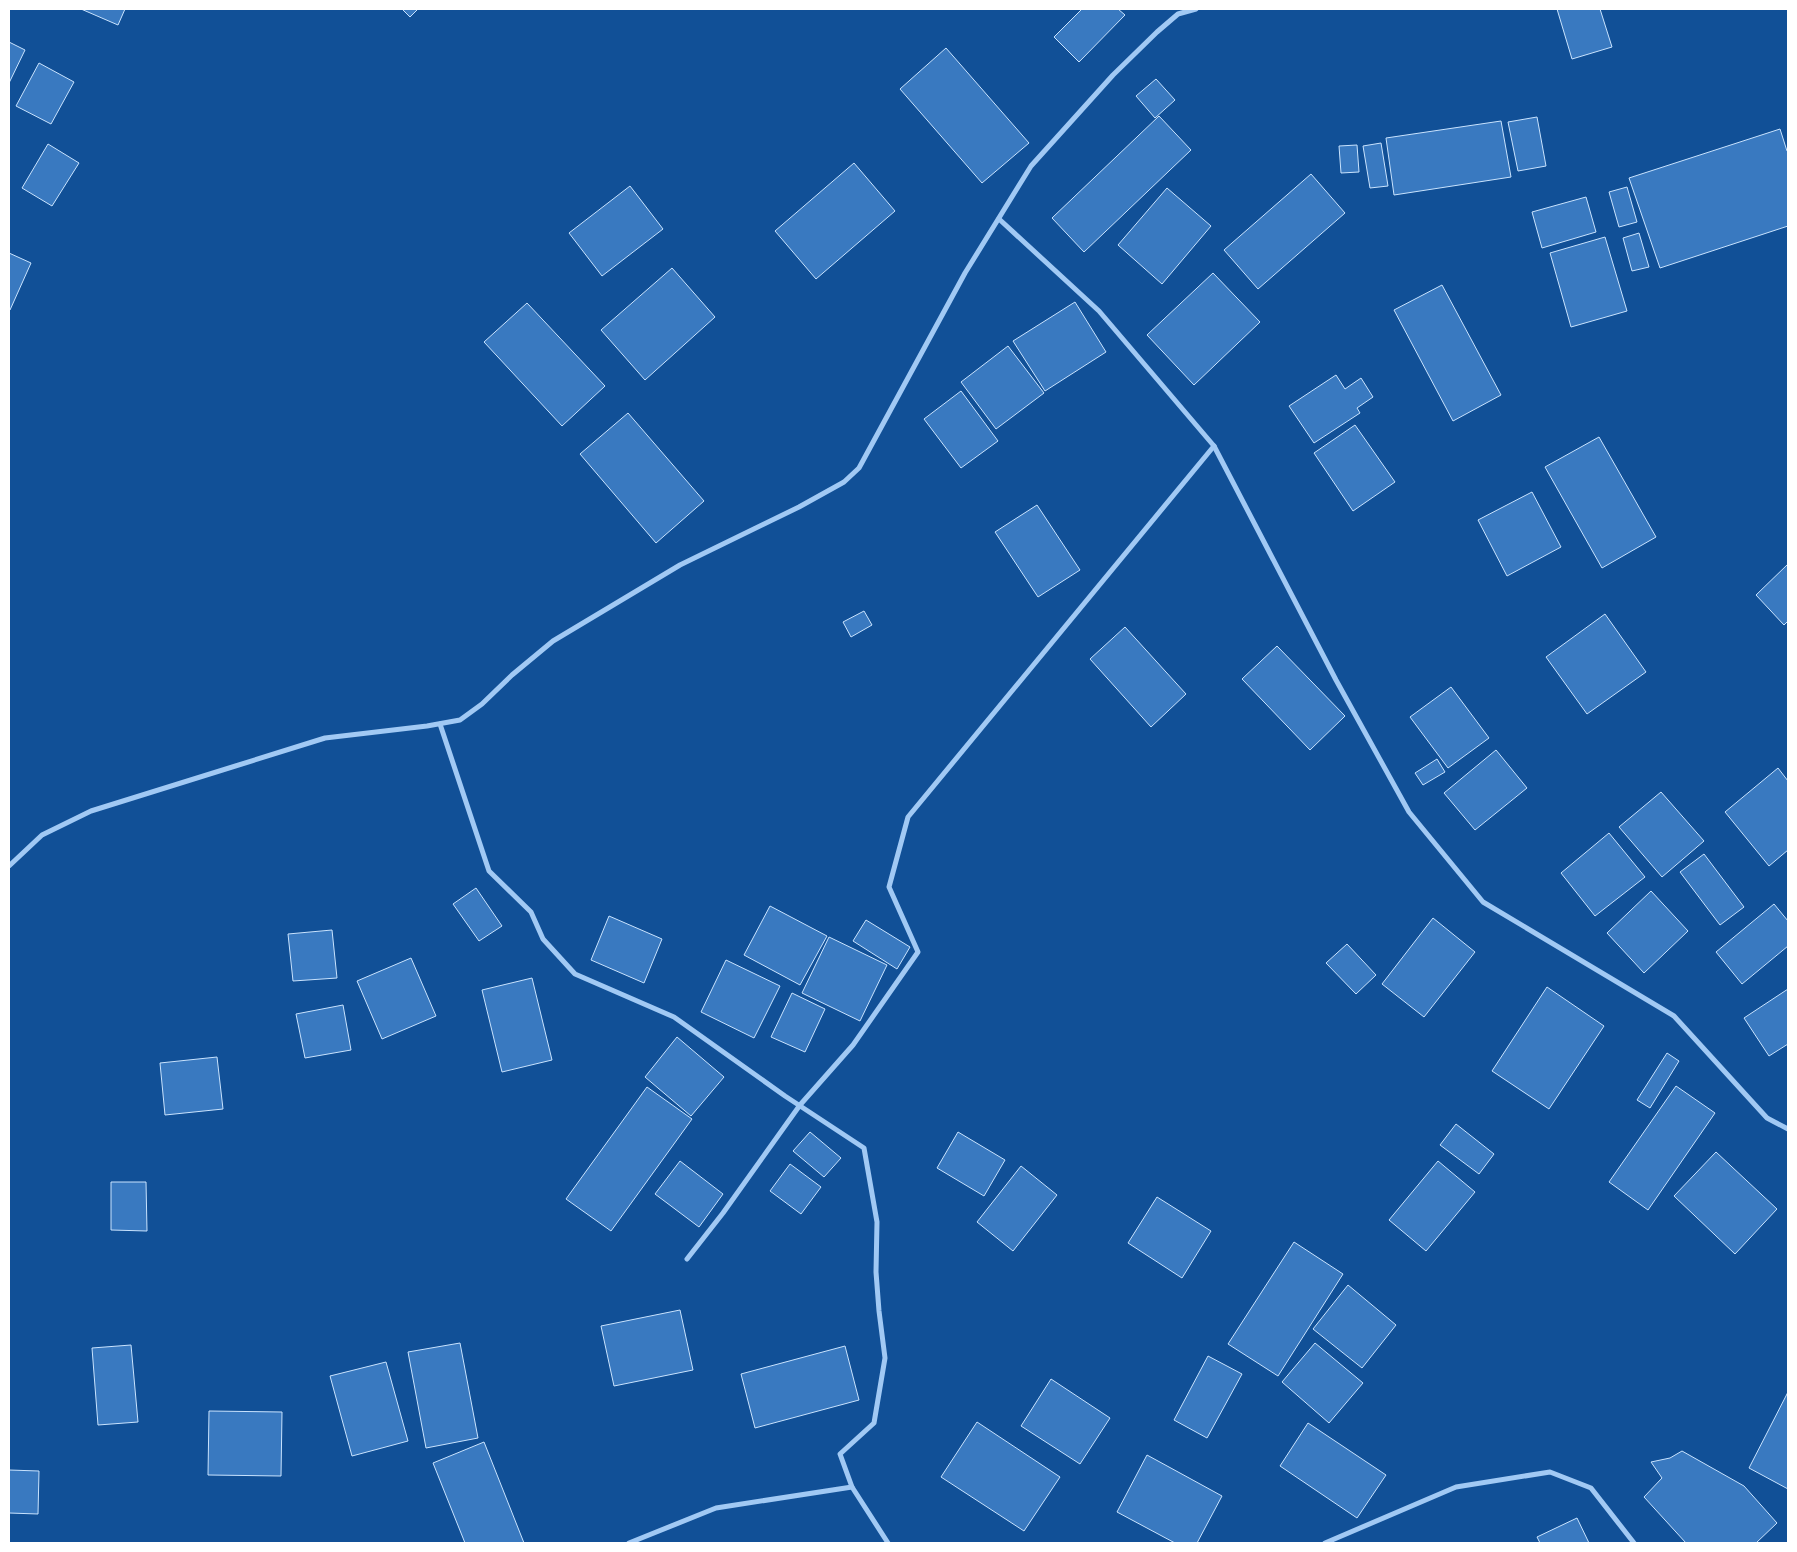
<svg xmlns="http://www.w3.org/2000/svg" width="1797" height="1552" font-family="Barlow,sans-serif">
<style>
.building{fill:#3979c0;stroke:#c9e3fe}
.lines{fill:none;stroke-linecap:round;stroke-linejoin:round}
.street{stroke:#a1c9f4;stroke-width:5}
</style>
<rect width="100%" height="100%" fill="#115097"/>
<g class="building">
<polygon points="81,9 125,9 118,25"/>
<polygon points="402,9 418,9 410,17"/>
<polygon points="1082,9 1118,9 1125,15 1079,62 1054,37"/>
<polygon points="1557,9 1600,9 1612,47 1572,59"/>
<polygon points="9,42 25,50 9,83"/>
<polygon points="946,48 1029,143 982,183 900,89"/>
<polygon points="39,63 74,82 51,124 16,106"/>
<polygon points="1156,79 1175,100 1155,118 1136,96"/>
<polygon points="1159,116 1191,150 1084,252 1052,218"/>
<polygon points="1537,117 1546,166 1518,171 1508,122"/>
<polygon points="1501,121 1511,177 1394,195 1386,138"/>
<polygon points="1780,129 1787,151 1788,150 1788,226 1660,268 1629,178"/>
<polygon points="1381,143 1388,186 1370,188 1363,146"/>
<polygon points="48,144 79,163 52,206 22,188"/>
<polygon points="1357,145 1359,172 1341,173 1339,146"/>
<polygon points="854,163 895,211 816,279 775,231"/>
<polygon points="1311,174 1345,213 1258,289 1224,250"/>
<polygon points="630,186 663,229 602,276 569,233"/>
<polygon points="1627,187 1637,222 1619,227 1609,192"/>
<polygon points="1167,188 1211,226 1162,284 1118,245"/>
<polygon points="1586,197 1596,232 1542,248 1532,212"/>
<polygon points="1639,233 1649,267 1632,271 1623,238"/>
<polygon points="1605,237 1627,311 1571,327 1550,253"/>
<polygon points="9,253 31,263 10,310 9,309"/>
<polygon points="672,268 715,317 645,380 601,330"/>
<polygon points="1213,273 1260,322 1194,385 1147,335"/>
<polygon points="1442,285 1501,395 1453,421 1394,310"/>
<polygon points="1075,302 1106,352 1045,391 1013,341"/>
<polygon points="527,303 605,386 562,426 484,342"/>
<polygon points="1008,346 1044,393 996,429 961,382"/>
<polygon points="1336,375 1345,389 1361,378 1373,397 1357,408 1360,413 1314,443 1289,406"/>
<polygon points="961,391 998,441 961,468 924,419"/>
<polygon points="628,413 704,501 656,543 580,454"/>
<polygon points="1355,425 1395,482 1353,511 1314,453"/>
<polygon points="1599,437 1656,537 1602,568 1545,467"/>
<polygon points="1532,492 1561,547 1507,576 1478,520"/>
<polygon points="1037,505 1080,570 1038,597 995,532"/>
<polygon points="1788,564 1788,621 1784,625 1756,595"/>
<polygon points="864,611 872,625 851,637 843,622"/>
<polygon points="1605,614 1646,672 1587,714 1546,657"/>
<polygon points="1125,627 1186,694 1151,727 1090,659"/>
<polygon points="1277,646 1345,716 1310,750 1242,679"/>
<polygon points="1451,687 1489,738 1448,768 1410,717"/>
<polygon points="1496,750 1527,788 1475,830 1444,793"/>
<polygon points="1437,759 1445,772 1423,785 1415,773"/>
<polygon points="1778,768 1788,781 1788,850 1769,866 1725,812"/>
<polygon points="1661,792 1704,841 1662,877 1619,827"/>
<polygon points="1609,833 1645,877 1595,916 1561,873"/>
<polygon points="1704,854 1744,907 1720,925 1680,872"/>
<polygon points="476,888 502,926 479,941 453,904"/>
<polygon points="1651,891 1688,931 1644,973 1607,933"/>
<polygon points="1774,904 1788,921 1788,946 1742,984 1716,952"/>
<polygon points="770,906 827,936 800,985 744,955"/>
<polygon points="609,916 662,939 644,983 591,960"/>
<polygon points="1433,918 1475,952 1424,1017 1382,984"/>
<polygon points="866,920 910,947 897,969 853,941"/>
<polygon points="332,930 337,978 293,981 288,934"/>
<polygon points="829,937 887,965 860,1021 802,993"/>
<polygon points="1347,944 1376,975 1356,994 1326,963"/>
<polygon points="411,958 436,1016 382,1039 357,981"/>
<polygon points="726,960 780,986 754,1038 701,1012"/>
<polygon points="532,978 552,1060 502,1072 482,990"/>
<polygon points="1547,987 1604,1026 1549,1109 1492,1071"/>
<polygon points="1788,989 1788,1044 1769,1056 1744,1018"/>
<polygon points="792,993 825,1009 805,1052 771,1037"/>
<polygon points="343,1005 351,1050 305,1058 296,1014"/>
<polygon points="677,1037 724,1077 691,1116 645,1077"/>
<polygon points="1667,1053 1679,1061 1650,1108 1637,1100"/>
<polygon points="217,1057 223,1109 165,1115 160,1063"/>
<polygon points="1676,1086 1715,1113 1648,1210 1609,1182"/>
<polygon points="647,1087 692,1119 611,1231 566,1199"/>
<polygon points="1456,1124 1494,1154 1479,1174 1440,1145"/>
<polygon points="810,1132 841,1158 824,1177 793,1151"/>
<polygon points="958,1132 1005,1160 984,1196 937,1168"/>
<polygon points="1716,1152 1777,1209 1735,1254 1674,1196"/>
<polygon points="680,1161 723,1194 699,1227 655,1194"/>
<polygon points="1438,1161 1475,1192 1426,1251 1389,1220"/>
<polygon points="790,1164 821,1187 801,1214 770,1191"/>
<polygon points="1021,1166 1057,1195 1013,1251 977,1222"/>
<polygon points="111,1182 146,1182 147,1231 111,1230"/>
<polygon points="1157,1197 1211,1231 1182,1278 1128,1243"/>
<polygon points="1294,1242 1343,1274 1278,1376 1228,1344"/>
<polygon points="1348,1285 1396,1325 1362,1368 1313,1329"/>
<polygon points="680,1310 693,1370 614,1386 601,1326"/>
<polygon points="460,1343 478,1438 426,1448 408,1352"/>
<polygon points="1315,1343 1363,1383 1329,1423 1282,1382"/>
<polygon points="131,1345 138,1422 98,1425 92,1348"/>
<polygon points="845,1346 859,1400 755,1428 741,1374"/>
<polygon points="1208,1356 1242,1374 1207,1438 1174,1420"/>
<polygon points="386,1362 408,1441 352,1456 330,1376"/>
<polygon points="1051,1379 1110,1418 1080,1464 1021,1426"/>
<polygon points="1788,1392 1788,1489 1749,1468"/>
<polygon points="209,1411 282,1412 281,1476 208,1475"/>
<polygon points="977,1422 1060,1477 1024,1531 941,1477"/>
<polygon points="1308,1423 1386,1475 1357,1518 1280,1466"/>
<polygon points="484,1442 524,1543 465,1543 433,1463"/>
<polygon points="1682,1451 1744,1486 1777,1523 1756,1543 1686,1543 1644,1497 1662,1478 1651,1462 1670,1458"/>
<polygon points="1147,1455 1222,1496 1197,1543 1175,1543 1117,1512"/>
<polygon points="9,1470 39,1471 38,1514 9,1513"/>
<polygon points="1577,1518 1589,1543 1540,1543 1537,1537"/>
</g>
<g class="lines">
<g class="street">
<polyline points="999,219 1099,311 1214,446 1336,680 1409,812 1483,902 1674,1016 1767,1118 1788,1129"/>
<polyline points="440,724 489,871 531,912 543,939 575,974 674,1017 785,1096 864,1148 877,1222 876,1272 879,1311 885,1358 874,1423 840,1454 852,1487 888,1543"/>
<polyline points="9,866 42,835 91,811 325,738 427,726 460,720 482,704 512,675 553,641 680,565 799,507 844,482 859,468 965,273 1031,166 1113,75 1157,32 1178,14 1196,9"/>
<polyline points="687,1259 723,1213 800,1105 853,1045 918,952 889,887 908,817 1214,446"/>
<polyline points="629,1543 716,1508 852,1487"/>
<polyline points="1325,1543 1456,1487 1550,1472 1591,1488 1634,1543"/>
</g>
</g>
<rect width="1797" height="1552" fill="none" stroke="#ffffff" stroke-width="20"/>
</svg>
